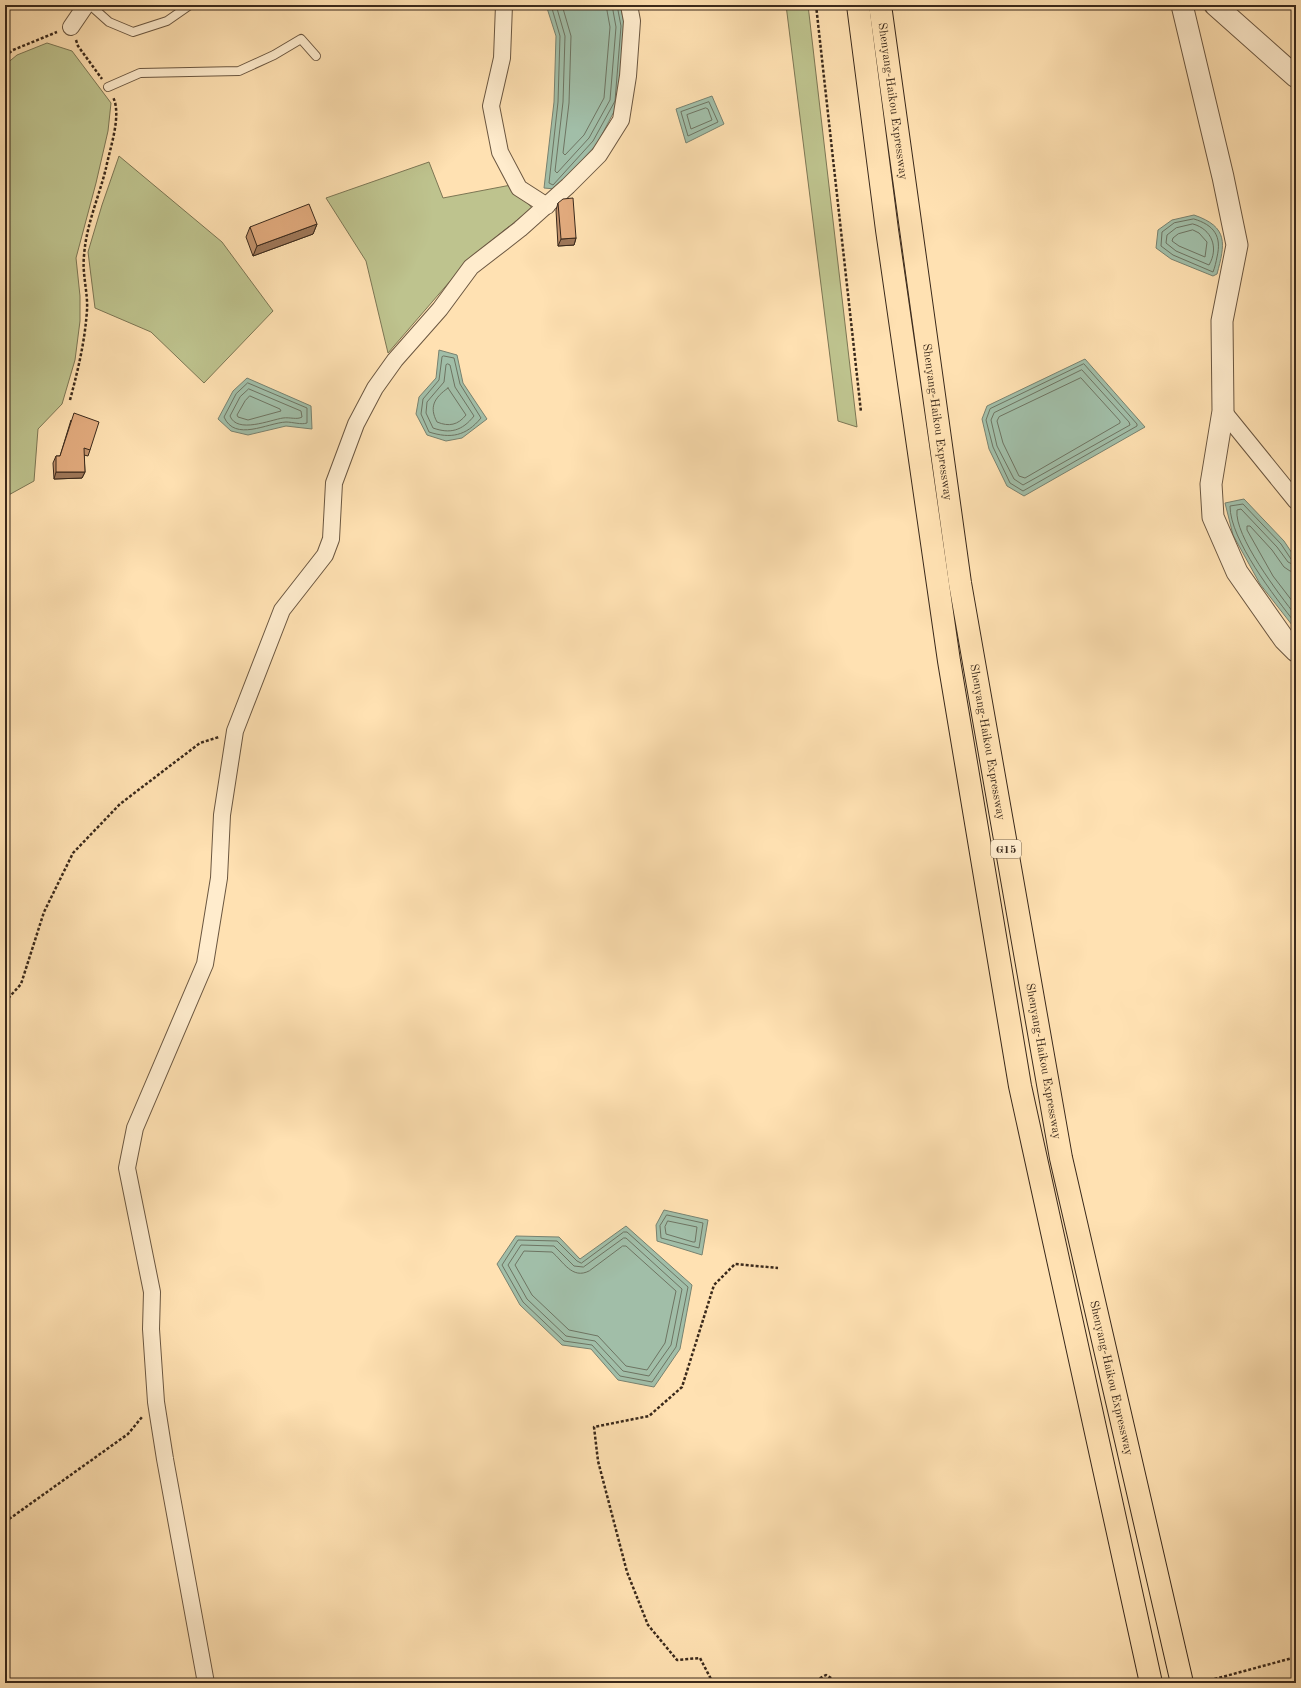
<svg xmlns="http://www.w3.org/2000/svg" width="1301" height="1688" font-family="'Old Standard TT',serif">
<style>
.green{fill:#bec38e;stroke:#7c7654}
.water{fill:#a1bea8;stroke:#788270}
.lines{fill:none;stroke-linecap:round;stroke-linejoin:round}
.shore{stroke:#6e7462;stroke-width:1}
.service-casing{stroke:#6b5741;stroke-width:10}
.minor-casing{stroke:#6b5741;stroke-width:18}
.tertiary-casing{stroke:#6b5741;stroke-width:23}
.motorway-casing{stroke:#3a291b;stroke-width:24}
.path{stroke:#3a291b;stroke-width:2.5;stroke-dasharray:3 2;stroke-linecap:butt}
.service{stroke:#ffeccd;stroke-width:8}
.minor{stroke:#ffeccd;stroke-width:16}
.tertiary{stroke:#ffeccd;stroke-width:21}
.motorway{stroke:#ffe1b2;stroke-width:22}
.wall{fill:#c2926c;stroke:#3a291b}
.shaded-wall{fill:#9e7758;stroke:#3a291b}
.building{fill:#e1aa7d;stroke:#3a291b}
.labels{text-anchor:middle;stroke-width:3;stroke-linejoin:round;paint-order:stroke}
.shield{fill:#ffeccd;stroke:#756450;stroke-width:1}
.shield-label{font-size:11px;font-weight:bold;fill:#3a291b}
.street-label{font-size:12px;fill:#3a291b;stroke:#ffeccd}
</style>
<rect width="100%" height="100%" fill="#ffe1b2"/>
<filter id="stains"><feTurbulence type="fractalNoise" baseFrequency=".005" numOctaves="4"/><feColorMatrix values="0 0 0 0 .2 0 0 0 0 .09 0 0 0 0 .02 0 0 0 .5 -.17"/></filter>
<radialGradient id="worn" r=".72"><stop offset=".6" stop-color="#630" stop-opacity="0"/><stop offset="1" stop-color="#630" stop-opacity=".3"/></radialGradient>
<g class="green">
<polygon points="786,5 808,5 857,427 838,421"/>
<polygon points="47,43 72,51 111,103 108,131 96,183 76,258 80,296 80,321 75,360 62,404 38,429 34,481 5,497 5,65 17,55"/>
<polygon points="119,156 222,242 273,311 204,383 151,332 95,308 88,252 102,205"/>
<polygon points="429,162 443,198 511,185 532,208 470,258 388,353 366,261 326,198"/>
</g>
<g class="water">
<polygon points="546,5 620,5 625,26 619,102 597,144 555,189 544,188 554,102 556,36"/>
<polygon points="712,96 724,124 686,143 676,109"/>
<path d="M 1194,215 C 1229,227 1225,244 1217,274 L 1213,276 L 1171,259 L 1156,248 L 1158,230 L 1172,220 Z"/>
<polygon points="439,350 457,355 463,383 487,419 462,438 446,441 427,435 416,414 419,397 436,378"/>
<polygon points="1085,359 1145,427 1024,496 1007,486 989,449 982,419 987,406"/>
<polygon points="247,378 311,406 312,429 286,426 248,435 231,431 218,419 233,391"/>
<polygon points="1244,499 1284,541 1296,559 1296,630 1260,584 1233,535 1225,503"/>
<polygon points="664,1210 708,1220 702,1255 657,1241 656,1225"/>
<polygon points="626,1226 692,1285 680,1349 654,1387 618,1380 591,1349 562,1345 520,1305 497,1264 516,1236 559,1237 580,1259"/>
</g>
<g class="lines">
<g class="shore">
<polyline points="551,5 560,36 558,102 549,183 553,185 593,141 615,101 621,26 617,5"/>
<polyline points="556,5 565,36 563,102 555,171 557,173 589,138 610,100 616,27 612,5"/>
<polyline points="562,5 571,36 569,103 563,153 565,155 584,135 604,98 610,27 606,5"/>
<polygon points="709,102 718,122 688,136 681,112"/>
<polygon points="706,108 708,109 712,120 691,129 687,115"/>
<path d="M 1194,219 C 1214,225 1222,236 1217,257 C 1216,262 1215,267 1213,272 L 1173,255 L 1161,246 L 1162,232 L 1174,223 Z"/>
<path d="M 1193,224 C 1212,229 1219,248 1209,265 L 1176,251 L 1166,243 L 1167,235 L 1176,228 Z"/>
<polygon points="1193,230 1199,233 1207,242 1205,257 1179,246 1172,241 1173,238 1178,234"/>
<path d="M 444,356 L 454,358 L 460,384 L 481,418 C 466,436 451,439 429,432 L 421,414 L 423,399 L 439,380 L 442,357 Z"/>
<path d="M 448,364 L 450,365 L 455,387 L 474,416 C 462,431 450,434 433,428 L 426,413 L 427,402 L 444,382 L 446,365 Z"/>
<polygon points="1084,364 1137,424 1137,426 1023,491 1010,483 993,447 986,420 990,409"/>
<polygon points="1082,370 1129,422 1130,425 1023,485 1014,479 997,446 991,420 994,413"/>
<polygon points="1081,378 1120,421 1120,423 1025,478 1019,476 1003,443 997,421 999,417"/>
<path d="M 248,383 L 307,408 L 307,423 C 301,425 293,422 286,422 C 267,423 235,442 224,417 L 236,394 Z"/>
<path d="M 448,388 L 466,415 C 458,425 449,427 437,422 C 429,407 434,398 448,388 Z"/>
<path d="M 249,389 L 301,411 L 302,417 C 297,420 290,417 283,418 C 270,420 237,434 230,416 L 240,397 Z"/>
<polygon points="250,396 280,409 281,411 248,420 238,417 237,415 245,401"/>
<path d="M 1296,561 L 1291,559 L 1281,544 L 1243,504 L 1230,506 C 1230,540 1275,597 1296,624"/>
<path d="M 1296,566 L 1288,562 L 1277,547 L 1241,509 L 1237,510 C 1234,536 1279,594 1296,616"/>
<polyline points="1296,572 1290,571 1284,567 1272,550 1250,526 1247,526 1247,530 1273,576 1296,606"/>
<polygon points="667,1215 703,1223 699,1248 661,1238 660,1226"/>
<polygon points="668,1221 697,1227 695,1242 693,1242 666,1234 665,1227"/>
<polygon points="624,1232 627,1232 688,1287 676,1347 652,1382 620,1376 592,1345 564,1341 523,1302 502,1265 518,1240 557,1241 577,1261 581,1263"/>
<polygon points="624,1238 626,1238 682,1289 671,1345 649,1376 623,1371 595,1341 566,1336 527,1299 508,1265 521,1245 554,1246 574,1266 583,1267"/>
<path d="M 623,1246 L 626,1246 L 676,1291 L 665,1343 L 647,1370 L 626,1366 L 598,1336 L 569,1330 L 532,1295 L 515,1265 L 524,1251 L 552,1252 C 563,1261 572,1280 589,1271 Z"/>
</g>
<g class="service-casing">
<g id="service">
<polyline points="90,5 109,22 133,32 167,21 190,5"/>
<polyline points="108,87 140,73 239,71 274,55 301,39 316,56"/>
</g>
</g>
<g class="minor-casing">
<g id="minor">
<polyline points="504,5 502,58 491,106 500,152 519,188 547,206"/>
<polyline points="71,27 86,5"/>
<polyline points="1223,411 1296,501"/>
<polyline points="206,1683 165,1459 156,1402 151,1329 152,1292 127,1168 135,1128 205,964 219,878 222,815 235,731 282,610 325,555 331,539 334,483 356,424 375,388 395,360 440,309 471,267 520,229 568,186 599,155 621,120 628,76 632,21 629,5"/>
</g>
</g>
<g class="tertiary-casing">
<g id="tertiary">
<polyline points="1182,5 1223,177 1237,245 1222,321 1223,411 1211,484 1213,517 1237,572 1284,639 1296,651"/>
<polyline points="1215,5 1296,77"/>
</g>
</g>
<g class="motorway-casing">
<g id="motorway">
<polyline points="858,5 887,230 949,661 1020,1086 1151,1683"/>
<path id="s1" d="M 880,5 L 960,583 L 1061,1158 L 1182,1683"/>
</g>
</g>
<g class="path">
<polyline points="816,5 861,412"/>
<polyline points="76,40 78,46 102,79"/>
<polyline points="5,56 13,50 57,32"/>
<path d="M 70,400 C 78,370 85,341 87,310 C 88,292 82,274 84,256 C 86,225 99,197 106,168 C 110,148 122,115 113,97"/>
<polyline points="5,1002 21,984 44,912 73,853 120,804 200,743 219,737"/>
<polyline points="5,1522 128,1434 142,1417"/>
<polyline points="713,1683 700,1658 677,1660 648,1625 627,1572 598,1461 594,1427 649,1416 682,1387 714,1285 735,1264 778,1268"/>
<polyline points="811,1683 826,1675 839,1683"/>
<polyline points="1030,1683 1051,1683"/>
<polyline points="1200,1683 1296,1657"/>
</g>
<use href="#service" class="service"/>
<use href="#minor" class="minor"/>
<use href="#tertiary" class="tertiary"/>
<use href="#motorway" class="motorway"/>
</g>
<g class="wall">
<polygon points="558,203 576,238 574,245 558,246 556,210"/>
<polygon points="317,224 313,234 253,256 246,237 250,227"/>
<polygon points="71,420 90,450 88,456 84,455 85,472 82,478 54,479 53,463 56,456 60,456"/>
</g>
<g class="shaded-wall">
<polygon points="317,224 313,234 253,256 257,246"/>
<polygon points="576,238 574,245 558,246 561,239"/>
<polygon points="56,472 85,472 82,478 54,479"/>
</g>
<g class="building">
<polygon points="573,198 576,238 561,239 558,203 563,199"/>
<polygon points="309,204 317,224 257,246 250,227"/>
<polygon points="74,413 99,422 90,450 84,448 85,472 56,472 56,456 60,456"/>
</g>
<g class="labels">
<rect class="shield" x="991" y="840" width="30" height="18" rx="3"/>
<g class="shield-label">
<text x="1006" y="853">G15</text>
</g>
<g class="street-label">
<text dy="4" stroke="none"><textPath href="#s1" startOffset="97">Shenyang-Haikou Expressway</textPath></text>
<text dy="4" stroke="none"><textPath href="#s1" startOffset="421">Shenyang-Haikou Expressway</textPath></text>
<text dy="4" stroke="none"><textPath href="#s1" startOffset="745">Shenyang-Haikou Expressway</textPath></text>
<text dy="4" stroke="none"><textPath href="#s1" startOffset="1069">Shenyang-Haikou Expressway</textPath></text>
<text dy="4" stroke="none"><textPath href="#s1" startOffset="1393">Shenyang-Haikou Expressway</textPath></text>
</g>
</g>
<rect width="1301" height="1688" fill="none" stroke="#ffe1b2" stroke-width="20"/>
<rect x="6" y="6" width="1289" height="1676" fill="none" stroke="#3a291b" stroke-width="2"/>
<rect x="10" y="10" width="1281" height="1668" fill="none" stroke="#3a291b"/>
<rect width="100%" height="100%" filter="url(#stains)"/>
<rect width="100%" height="100%" fill="url(#worn)"/>
</svg>
